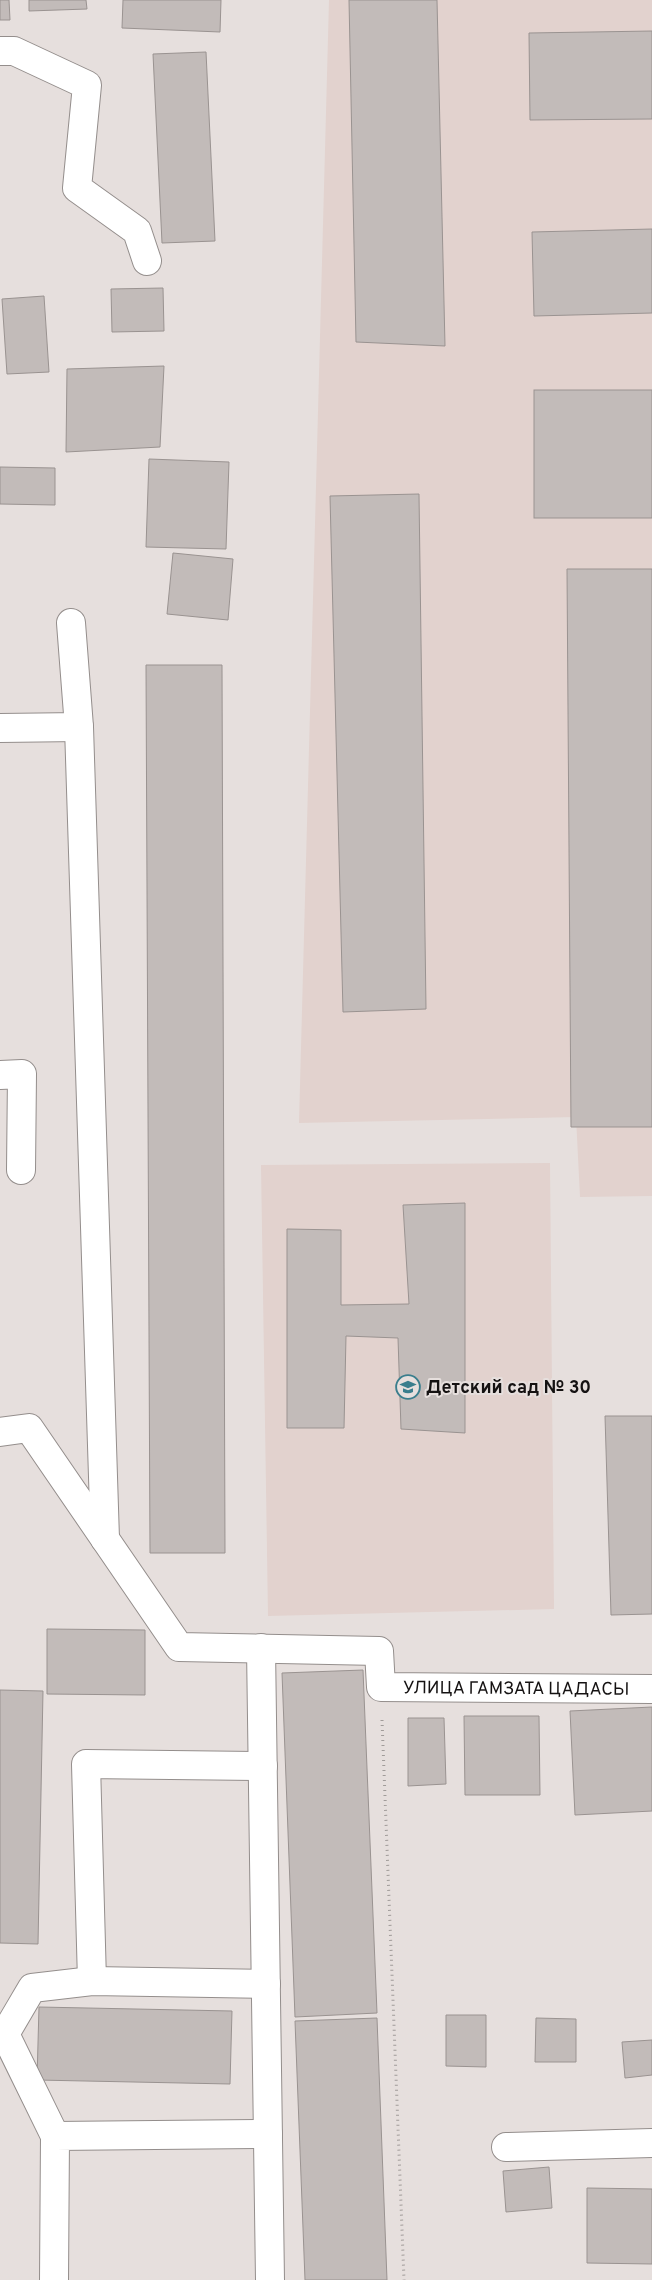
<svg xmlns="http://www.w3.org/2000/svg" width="652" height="2280" font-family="Overpass,sans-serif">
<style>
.built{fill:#e2d2ce}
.building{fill:#c2bbb9;stroke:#9a9391}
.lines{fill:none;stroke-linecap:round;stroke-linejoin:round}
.minor-casing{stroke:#948e8c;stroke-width:30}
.path{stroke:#a09b99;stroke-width:3;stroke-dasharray:1 4;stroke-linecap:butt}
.minor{stroke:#fff;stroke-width:28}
.labels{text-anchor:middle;stroke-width:4;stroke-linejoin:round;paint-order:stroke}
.poi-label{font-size:18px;font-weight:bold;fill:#151212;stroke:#e6dfdd;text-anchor:start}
.street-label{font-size:18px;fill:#151212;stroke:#e6dfdd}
</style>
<rect width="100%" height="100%" fill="#e6dfdd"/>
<g class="built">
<polygon points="329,0 652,0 652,1196 580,1197 576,1117 299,1123"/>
<polygon points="550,1163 554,1609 268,1616 261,1165"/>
</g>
<g class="building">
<polygon points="0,0 9,0 10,20 0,20"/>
<polygon points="29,0 86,0 87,9 29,11"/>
<polygon points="123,0 221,0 220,32 122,28"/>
<polygon points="349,0 437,0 445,346 356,342"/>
<polygon points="652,31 652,119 530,120 529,33"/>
<polygon points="206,52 215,241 162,243 153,54"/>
<polygon points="652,229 652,313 534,316 532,232"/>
<polygon points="163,288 164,331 112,332 111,289"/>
<polygon points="44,296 49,372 7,374 2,299"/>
<polygon points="164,366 160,447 66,452 67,369"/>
<rect x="534" y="390" width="118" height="128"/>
<polygon points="149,459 229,462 226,549 146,547"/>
<polygon points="0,467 55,468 55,505 0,504"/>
<polygon points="419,494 426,1009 343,1012 330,496"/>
<polygon points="173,553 233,559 228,620 167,614"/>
<polygon points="567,569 652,569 652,1127 571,1127"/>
<polygon points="146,665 222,665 225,1553 150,1553"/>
<polygon points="465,1203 465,1433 401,1429 398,1338 346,1336 344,1428 287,1428 287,1229 341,1230 341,1305 409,1304 403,1205"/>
<polygon points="605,1416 652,1416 652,1614 611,1615"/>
<polygon points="47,1629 145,1630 145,1695 47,1694"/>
<polygon points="363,1670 377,2013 295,2017 282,1673"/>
<polygon points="0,1690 43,1691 38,1944 0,1943"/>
<polygon points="652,1707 652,1811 575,1815 570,1711"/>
<polygon points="464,1716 539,1716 540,1795 465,1795"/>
<polygon points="408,1718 444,1718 446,1784 408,1786"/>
<polygon points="39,2007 232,2011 230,2084 37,2080"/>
<polygon points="446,2015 486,2015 486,2067 446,2066"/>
<polygon points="377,2018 387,2280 305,2280 295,2021"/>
<polygon points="536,2018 576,2019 576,2062 535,2062"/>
<polygon points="652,2040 652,2075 625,2078 622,2042"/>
<polygon points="549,2167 552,2208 506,2212 503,2171"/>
<polygon points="587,2188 652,2189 652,2264 587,2263"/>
</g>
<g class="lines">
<g class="minor-casing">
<g id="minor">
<polyline points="0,51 14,51 87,85 77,188 137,231 147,261"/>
<polyline points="79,727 105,1539"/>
<polyline points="0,728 79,727 71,623"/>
<polyline points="0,1075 22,1074 21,1170"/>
<path id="s1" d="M 0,1432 L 29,1428 L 179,1647 L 379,1651 L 381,1687 L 652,1689"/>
<polyline points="261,1648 270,2280"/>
<polyline points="92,1981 86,1764 263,1766"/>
<polyline points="0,2034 5,2034 32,1988 92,1981 266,1984"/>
<polyline points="5,2034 55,2136"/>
<polyline points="506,2147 652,2143"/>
<polyline points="54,2280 55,2136 268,2134"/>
</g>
</g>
<polyline class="path" points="382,1720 404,2280"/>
<use href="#minor" class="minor"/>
</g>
<defs>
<g id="school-ring" transform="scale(1.25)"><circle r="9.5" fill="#e6dfdd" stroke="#3a7e8d" stroke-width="1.5"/><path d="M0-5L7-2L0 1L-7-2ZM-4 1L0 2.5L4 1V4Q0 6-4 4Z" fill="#3a7e8d"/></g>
</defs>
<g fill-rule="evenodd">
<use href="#school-ring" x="408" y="1387"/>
</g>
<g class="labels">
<g class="poi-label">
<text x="426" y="1393">Детский сад № 30</text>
</g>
<g class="street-label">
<text dy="6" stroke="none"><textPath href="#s1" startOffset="666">УЛИЦА ГАМЗАТА ЦАДАСЫ</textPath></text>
</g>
</g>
</svg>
